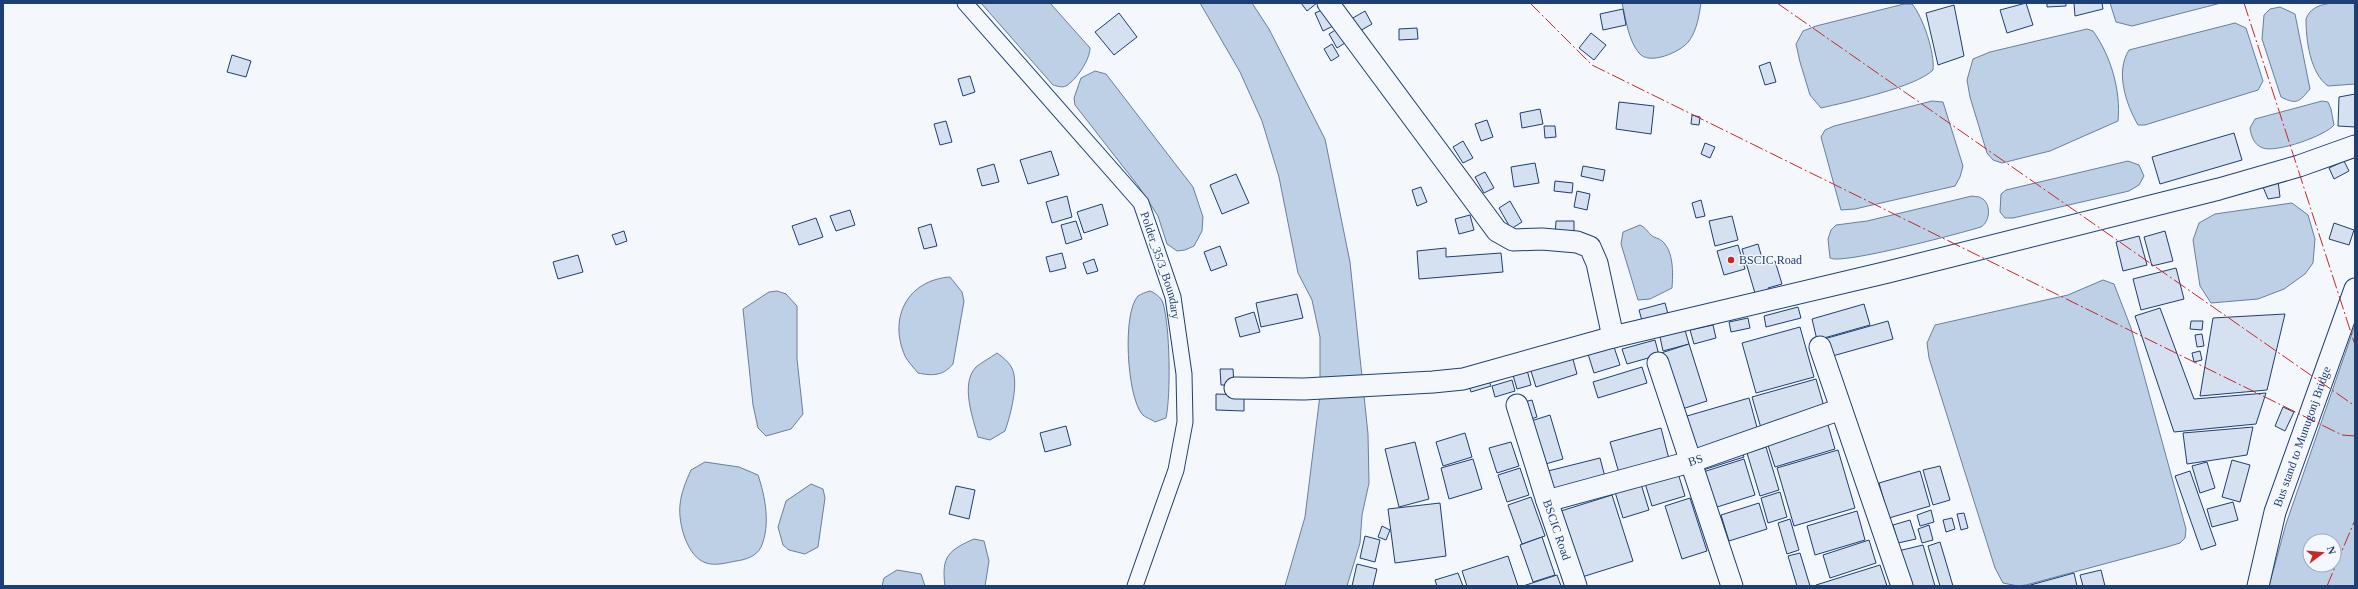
<svg xmlns="http://www.w3.org/2000/svg" width="2358" height="589" font-family="'Times New Roman',serif">
<style>
.water{fill:#bed0e5;stroke:#687fa3;fill-rule:evenodd}
.building{fill:#d5e0f0;stroke:#1d3f73}
.lines{fill:none;stroke-linecap:round;stroke-linejoin:round}
.street-casing{stroke:#1d3f73;stroke-width:17}
.secondary-casing{stroke:#1d3f73;stroke-width:23}
.street{stroke:#f4f7fb;stroke-width:15}
.secondary{stroke:#f4f7fb;stroke-width:21}
.power{stroke:#c62828;stroke-width:1;stroke-dasharray:14 3 2 3;stroke-linecap:butt}
.poi-dot{fill:#c62828;stroke:#f4f7fb;stroke-width:1.5}
.labels{text-anchor:middle;stroke-width:3;stroke-linejoin:round;paint-order:stroke}
.poi-label{font-size:12px;fill:#1d3f73;stroke:#f4f7fb;text-anchor:start}
.street-label{font-size:12px;fill:#1d3f73;stroke:#f4f7fb}
</style>
<rect width="100%" height="100%" fill="#f4f7fb"/>
<g class="water">
<path d="M 981,3 L 1050,3 L 1090,48 C 1090,60 1076,80 1066,86 C 1062,88 1057,86 1053,85 Z"/>
<polygon points="1200,3 1252,3 1269,29 1325,139 1350,262 1368,434 1369,483 1362,515 1360,543 1347,586 1285,586 1305,517 1320,395 1320,337 1312,300 1298,273 1279,177 1262,121 1240,72"/>
<path d="M 1622,3 L 1701,3 C 1699,16 1697,30 1689,41 C 1681,52 1649,66 1639,53 C 1628,40 1626,19 1622,3 Z"/>
<polygon points="2110,3 2221,3 2132,26 2116,22"/>
<path d="M 2355,3 L 2355,84 L 2328,86 C 2310,73 2306,40 2306,19 C 2313,0 2338,3 2355,3 Z"/>
<path d="M 1904,4 L 1912,4 C 1923,17 1935,53 1933,70 C 1916,87 1847,102 1821,108 L 1810,95 L 1800,62 L 1796,44 L 1803,31 L 1816,26 Z"/>
<path d="M 2280,7 L 2295,14 L 2310,89 C 2299,102 2297,105 2281,97 L 2262,39 L 2264,15 L 2270,9 Z"/>
<path d="M 2235,23 L 2246,28 L 2263,81 L 2258,90 L 2145,125 L 2138,125 C 2126,104 2115,72 2129,50 Z"/>
<path d="M 2087,29 L 2093,31 C 2111,56 2121,91 2118,121 L 2050,151 L 2002,163 L 1993,160 L 1987,153 L 1970,97 L 1967,80 L 1973,59 L 1990,52 Z"/>
<polygon points="1095,71 1106,74 1193,187 1203,217 1202,231 1194,246 1185,250 1177,251 1167,244 1158,216 1139,187 1075,105 1074,98 1081,78"/>
<polygon points="1932,101 1943,102 1963,166 1960,177 1955,186 1855,209 1841,210 1821,137 1825,130 1834,126"/>
<path d="M 2322,101 L 2328,102 L 2331,109 L 2334,125 C 2325,136 2276,153 2263,148 C 2254,145 2251,136 2250,128 L 2255,119 Z"/>
<polygon points="2128,161 2139,165 2144,176 2139,185 2129,191 2013,218 2005,218 2000,212 2001,194 2006,190"/>
<path d="M 1972,196 C 1975,197 1979,196 1981,198 C 1991,202 1991,221 1981,227 C 1961,233 1842,265 1830,258 L 1828,239 L 1831,230 L 1836,225 L 1867,221 Z"/>
<polygon points="2292,203 2308,215 2315,239 2313,263 2305,274 2284,289 2258,299 2211,303 2200,286 2193,240 2199,223 2215,214"/>
<path d="M 1640,225 C 1646,228 1647,231 1651,235 C 1654,238 1659,238 1662,241 C 1674,251 1673,274 1672,288 L 1650,299 L 1638,300 L 1621,244 L 1623,232 Z"/>
<path d="M 950,277 L 962,292 L 964,301 L 953,364 C 943,376 932,376 918,373 C 914,368 908,362 905,356 C 888,317 908,280 950,277 Z"/>
<polygon points="2103,280 2114,284 2131,328 2186,529 2185,538 2180,543 2167,547 2026,585 2018,586 2003,583 1995,568 1929,358 1927,343 1935,325 2068,295"/>
<polygon points="777,291 786,294 797,306 797,359 803,414 791,429 766,436 758,428 753,405 743,309 769,292"/>
<path d="M 1150,291 C 1155,293 1161,297 1163,303 C 1170,327 1171,394 1166,418 L 1155,422 C 1151,419 1144,417 1142,414 C 1127,396 1122,313 1138,296 C 1141,294 1146,292 1150,291 Z"/>
<path d="M 2355,325 L 2355,586 L 2269,586 L 2286,524 ZM 2310,541 L 2334,541 L 2334,565 L 2310,565 Z"/>
<path d="M 997,353 C 1004,358 1013,365 1014,375 C 1017,390 1010,417 1005,431 L 990,440 L 978,437 C 973,418 960,384 976,367 C 982,362 990,358 997,353 Z"/>
<path d="M 705,462 L 739,467 L 758,475 C 765,496 771,525 761,547 C 757,556 745,560 736,561 C 726,563 716,566 706,563 C 687,557 678,523 680,505 C 681,493 686,481 691,470 Z"/>
<polygon points="811,484 823,489 825,498 818,547 805,554 789,550 783,545 778,527 786,501"/>
<path d="M 974,539 L 984,541 L 989,561 L 985,586 L 945,586 C 941,556 949,550 974,539 Z"/>
<polygon points="897,570 921,574 925,586 882,586 884,578"/>
</g>
<g class="building">
<polygon points="1301,3 1317,3 1307,11"/>
<polygon points="2026,3 2033,25 2007,33 2000,10"/>
<polygon points="2047,3 2066,3 2066,6 2047,7"/>
<polygon points="2074,3 2102,3 2103,9 2075,16"/>
<polygon points="1954,5 1964,56 1938,65 1926,13"/>
<polygon points="1327,8 1335,25 1323,31 1315,13"/>
<polygon points="1623,9 1626,25 1603,30 1600,14"/>
<polygon points="1365,11 1372,24 1358,32 1351,19"/>
<polygon points="1119,13 1137,37 1114,55 1095,32"/>
<polygon points="1417,28 1418,39 1399,40 1399,29"/>
<polygon points="1337,29 1345,43 1337,48 1329,34"/>
<polygon points="1591,33 1606,45 1594,60 1579,48"/>
<polygon points="1332,44 1339,56 1331,61 1324,49"/>
<polygon points="232,55 251,61 246,77 227,72"/>
<polygon points="1770,62 1776,82 1765,85 1759,66"/>
<polygon points="970,76 975,92 963,96 958,79"/>
<polygon points="2355,94 2355,127 2338,126 2339,97"/>
<polygon points="1619,102 1654,106 1651,134 1616,129"/>
<polygon points="1540,109 1543,124 1522,128 1520,113"/>
<polygon points="1692,115 1700,117 1699,125 1691,124"/>
<polygon points="1487,120 1493,137 1481,141 1475,124"/>
<polygon points="946,121 952,142 940,145 934,124"/>
<polygon points="1544,126 1555,126 1556,137 1545,138"/>
<polygon points="2234,133 2242,160 2160,184 2152,157"/>
<polygon points="1463,141 1473,158 1463,163 1453,147"/>
<polygon points="1705,143 1715,147 1710,158 1701,154"/>
<polygon points="1051,151 1059,175 1028,184 1020,160"/>
<polygon points="2344,161 2349,171 2334,179 2329,168"/>
<polygon points="1535,163 1539,183 1514,187 1511,167"/>
<polygon points="994,164 999,182 982,186 977,169"/>
<polygon points="1583,166 1605,170 1603,181 1581,176"/>
<polygon points="1485,172 1494,188 1484,193 1475,177"/>
<polygon points="1236,174 1249,203 1222,214 1210,185"/>
<polygon points="1555,181 1573,183 1572,193 1554,191"/>
<polygon points="2278,181 2280,197 2268,199 2263,187"/>
<polygon points="1421,187 1427,202 1417,206 1412,190"/>
<polygon points="1577,191 1590,194 1587,210 1574,207"/>
<polygon points="1067,196 1072,217 1052,223 1046,202"/>
<polygon points="1701,200 1705,216 1696,218 1692,203"/>
<polygon points="1510,201 1522,222 1511,229 1499,208"/>
<polygon points="1102,204 1108,225 1084,233 1077,212"/>
<polygon points="850,210 855,225 836,231 830,216"/>
<polygon points="1470,215 1474,230 1459,234 1455,219"/>
<polygon points="1732,216 1738,240 1715,246 1709,221"/>
<polygon points="816,218 823,237 799,245 792,226"/>
<polygon points="1076,221 1082,239 1066,244 1061,225"/>
<polygon points="1556,221 1574,221 1574,237 1555,236"/>
<polygon points="2334,223 2354,230 2349,245 2329,239"/>
<polygon points="931,224 937,246 924,249 918,228"/>
<polygon points="624,231 627,241 616,245 612,235"/>
<polygon points="2165,231 2173,261 2152,266 2144,237"/>
<polygon points="2139,236 2147,265 2123,271 2116,242"/>
<polygon points="1758,244 1764,265 1775,261 1782,284 1768,288 1770,296 1757,300 1742,249"/>
<polygon points="1738,245 1745,269 1724,275 1717,251"/>
<polygon points="1220,246 1227,265 1211,271 1204,252"/>
<polygon points="1446,248 1446,257 1501,253 1503,272 1419,279 1417,251"/>
<polygon points="1062,253 1066,268 1050,272 1046,257"/>
<polygon points="578,255 583,272 558,279 553,262"/>
<polygon points="1094,259 1098,271 1087,274 1083,263"/>
<polygon points="2176,268 2184,299 2141,310 2133,279"/>
<polygon points="1297,294 1303,318 1261,327 1256,303"/>
<polygon points="1665,303 1670,321 1644,328 1639,310"/>
<polygon points="1864,304 1870,325 1817,340 1812,319"/>
<polygon points="1798,307 1801,318 1766,327 1764,316"/>
<polygon points="2160,308 2194,399 2266,393 2256,424 2174,432 2135,316"/>
<polygon points="1254,312 1260,332 1240,337 1235,318"/>
<polygon points="2285,314 2267,390 2200,396 2213,318"/>
<polygon points="1748,318 1750,328 1731,332 1729,322"/>
<polygon points="1888,321 1893,339 1829,357 1824,339"/>
<polygon points="2191,321 2203,321 2202,330 2190,329"/>
<polygon points="1713,325 1716,338 1694,344 1690,330"/>
<polygon points="1800,327 1814,377 1756,393 1742,343"/>
<polygon points="1685,330 1689,344 1663,351 1660,337"/>
<polygon points="2202,334 2204,346 2197,347 2195,335"/>
<polygon points="1655,340 1659,355 1627,364 1622,349"/>
<polygon points="1689,344 1707,401 1679,410 1661,353"/>
<polygon points="1614,347 1620,365 1594,373 1588,354"/>
<polygon points="2200,351 2202,360 2194,362 2192,353"/>
<polygon points="1571,352 1577,374 1536,387 1529,365"/>
<polygon points="1642,367 1647,383 1598,398 1593,382"/>
<polygon points="1220,369 1233,369 1234,385 1221,385"/>
<polygon points="1527,370 1531,385 1517,389 1513,375"/>
<polygon points="1488,378 1491,386 1471,392 1468,383"/>
<polygon points="1816,379 1825,410 1761,428 1752,397"/>
<polygon points="1512,380 1515,391 1495,397 1492,386"/>
<polygon points="1216,394 1244,395 1244,411 1216,410"/>
<polygon points="1749,398 1758,431 1696,449 1687,416"/>
<polygon points="1532,400 1537,417 1525,421 1520,403"/>
<polygon points="2283,407 2294,412 2285,431 2275,426"/>
<polygon points="1550,415 1563,459 1542,465 1528,422"/>
<polygon points="1826,418 1835,449 1775,467 1765,436"/>
<polygon points="1066,426 1071,445 1045,452 1040,433"/>
<polygon points="2253,427 2247,455 2187,464 2183,433"/>
<polygon points="1661,428 1669,459 1619,473 1610,442"/>
<polygon points="1465,433 1472,457 1443,466 1436,442"/>
<polygon points="1415,442 1429,499 1399,507 1385,449"/>
<polygon points="1511,442 1519,466 1497,473 1489,448"/>
<polygon points="1766,447 1779,490 1760,496 1747,453"/>
<polygon points="1741,448 1744,457 1703,470 1701,461"/>
<polygon points="1838,450 1855,508 1794,526 1777,468"/>
<polygon points="1600,458 1605,477 1553,490 1548,471"/>
<polygon points="1473,459 1482,489 1449,499 1441,468"/>
<polygon points="1744,459 1755,495 1714,508 1703,472"/>
<polygon points="2232,460 2250,465 2240,502 2222,497"/>
<polygon points="2207,462 2215,488 2200,493 2192,466"/>
<polygon points="1940,466 1950,500 1933,505 1923,470"/>
<polygon points="1520,468 1529,495 1507,502 1498,475"/>
<polygon points="1677,470 1685,496 1652,506 1644,480"/>
<polygon points="1920,471 1930,506 1889,518 1879,483"/>
<polygon points="2190,471 2216,545 2201,550 2175,476"/>
<polygon points="1641,484 1649,510 1623,518 1615,492"/>
<polygon points="956,486 975,490 969,519 949,514"/>
<polygon points="1780,492 1787,517 1768,523 1761,498"/>
<polygon points="1612,495 1633,561 1582,577 1561,511"/>
<polygon points="1531,497 1545,536 1522,544 1508,505"/>
<polygon points="1690,498 1707,551 1682,559 1665,506"/>
<polygon points="2233,502 2238,520 2212,527 2207,509"/>
<polygon points="1440,503 1446,556 1395,563 1388,509"/>
<polygon points="1759,503 1767,529 1729,541 1721,515"/>
<polygon points="1931,510 1934,522 1920,526 1917,515"/>
<polygon points="1857,511 1865,540 1815,555 1807,526"/>
<polygon points="1964,513 1968,528 1961,530 1957,514"/>
<polygon points="1952,518 1955,529 1946,532 1943,520"/>
<polygon points="1790,519 1799,550 1787,554 1778,523"/>
<polygon points="1910,520 1916,539 1898,543 1893,525"/>
<polygon points="1929,525 1933,540 1922,543 1918,529"/>
<polygon points="1382,526 1390,530 1386,540 1378,537"/>
<polygon points="1365,536 1380,540 1375,562 1360,558"/>
<polygon points="1542,537 1555,575 1533,582 1520,545"/>
<polygon points="1869,540 1876,563 1830,578 1823,555"/>
<polygon points="1940,542 1953,586 1940,586 1928,546"/>
<polygon points="1923,545 1935,586 1908,586 1898,551"/>
<polygon points="1800,553 1810,586 1797,586 1788,556"/>
<polygon points="1508,556 1518,586 1467,586 1462,571"/>
<polygon points="1357,564 1377,569 1373,586 1352,586"/>
<polygon points="1880,565 1887,586 1816,586 1816,585"/>
<polygon points="2101,570 2105,586 2083,586 2080,575"/>
<polygon points="1458,573 1463,586 1437,586 1435,580"/>
<polygon points="2074,573 2077,586 2027,586"/>
<polygon points="1557,575 1561,586 1523,586"/>
</g>
<g class="lines">
<g class="street-casing">
<g id="street">
<path id="s1" d="M 965,3 L 1141,203 L 1173,297 L 1184,374 L 1185,422 L 1176,470 L 1135,586"/>
</g>
</g>
<g class="secondary-casing">
<g id="secondary">
<polyline points="1328,3 1497,231 1513,240 1542,239 1577,242 1590,247 1597,263 1613,337"/>
<polyline points="1820,347 1902,586"/>
<polyline points="1658,363 1732,586"/>
<polyline points="1235,388 1304,389 1433,382 1463,379 1613,337 1888,272 2219,189 2299,166 2355,146"/>
<path id="s2" d="M 1517,405 L 1547,501 L 1576,586"/>
<path id="s3" d="M 1547,501 L 1690,462 L 1841,409"/>
<path id="s4" d="M 2258,586 L 2275,512 L 2355,289"/>
</g>
</g>
<use href="#street" class="street"/>
<use href="#secondary" class="secondary"/>
<g class="power">
<polyline points="1530,3 1592,65 2342,435 2355,436"/>
<polyline points="1777,3 2355,406"/>
<polyline points="2244,3 2355,345"/>
<polyline points="2327,586 2355,520"/>
</g>
</g>
<circle class="poi-dot" cx="1731" cy="260" r="4"/>
<g class="labels">
<g class="poi-label">
<text x="1739" y="264">BSCIC Road</text>
</g>
<g class="street-label">
<text dy="4" stroke="none"><textPath href="#s1" startOffset="332">Polder_35/3_Boundary</textPath></text>
<text dy="4" stroke="none"><textPath href="#s4" startOffset="156">Bus stand to Munugonj Bridge</textPath></text>
<text dy="4" stroke="none"><textPath href="#s3" startOffset="154">BS</textPath></text>
<text dy="4" stroke="none"><textPath href="#s2" startOffset="131">BSCIC Road</textPath></text>
</g>
</g>
<rect width="2358" height="589" fill="none" stroke="#1d3f73" stroke-width="8"/>
<g transform="translate(2322 553) rotate(74)"><circle r="19" fill="#f4f7fb" stroke="#9eadc5"/>
<path d="M0-3L7 15L0 10L-7 15Z" fill="#c62828"/>
<text y="-6" font-size="11" font-weight="bold" text-anchor="middle" fill="#1d3f73">N</text>
</g>
</svg>
